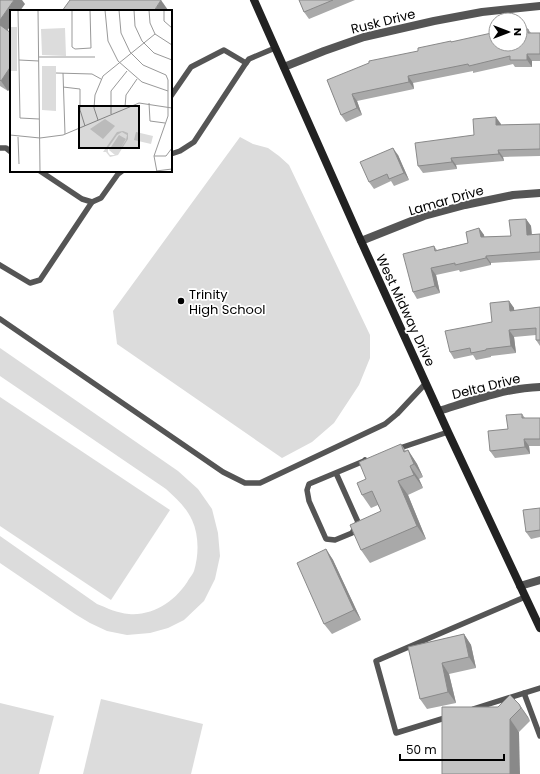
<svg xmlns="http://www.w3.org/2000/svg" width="540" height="774" font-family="Poppins,sans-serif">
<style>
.green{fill:#dcdcdc}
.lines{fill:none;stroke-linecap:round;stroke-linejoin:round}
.lane{stroke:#555;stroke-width:5.5}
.street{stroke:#555;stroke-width:8}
.secondary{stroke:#222;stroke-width:8}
.wall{fill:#a9a9a9}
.shaded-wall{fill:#898989}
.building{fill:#c4c4c4;stroke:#898989}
.poi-dot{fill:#000;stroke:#fff;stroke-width:1.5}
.labels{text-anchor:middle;stroke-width:3.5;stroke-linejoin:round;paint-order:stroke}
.street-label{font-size:13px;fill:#000;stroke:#fff}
.poi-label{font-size:13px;fill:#000;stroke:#fff;text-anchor:start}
.inset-road{fill:none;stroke:#999;stroke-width:1}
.view{fill:#000;fill-opacity:0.15;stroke:#000;stroke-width:2}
.inset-edge{fill:none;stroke:#000;stroke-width:2}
</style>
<rect width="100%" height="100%" fill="#fff"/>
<g class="green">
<polygon points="240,137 253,144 268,148 279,156 289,165 370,335 370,358 359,385 334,423 312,442 282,458 117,344 113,311"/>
<path d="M 0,348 L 178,471 L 198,489 L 212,509 L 218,533 L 220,556 L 215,579 L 204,601 L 184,620 L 168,628 L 150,633 L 127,635 L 107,631 L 90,623 L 75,614 L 0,563 L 0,536 L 97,604 C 107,608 117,613 129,614 C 154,616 177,600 189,579 C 191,576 193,574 194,571 C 199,555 199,535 192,520 C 186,507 176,498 166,489 L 0,376 Z"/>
<polygon points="0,397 170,510 111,600 0,526"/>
<polygon points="101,699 203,724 191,774 83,774"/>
<polygon points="0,703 54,716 39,774 0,774"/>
</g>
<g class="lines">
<g class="lane">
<polyline points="171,96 191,67 224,50 246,63"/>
<polyline points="0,148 6,148 11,152"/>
<polyline points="171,154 180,151 194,142 246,63 249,59 275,48"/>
<polyline points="40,171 82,199 92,202 101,198 118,174 122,171"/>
<polyline points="0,265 30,283 40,280 92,202"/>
<polyline points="0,319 223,472 245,483 260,483 385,424 397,414 426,383"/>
<polyline points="397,449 448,432"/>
<polyline points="336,473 358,522 352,533 335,540 326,539 309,501 307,490 309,484 364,461 365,460"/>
<polyline points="524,693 540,736"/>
<polyline points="473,709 540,688"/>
<polyline points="448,717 396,733 376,661 525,597"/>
</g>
<g class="street">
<polyline points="284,67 324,51 364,37 434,21 482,12 540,6"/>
<polyline points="361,241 424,216 465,205 513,195 540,193"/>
<path d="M 439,411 C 471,401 505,388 540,387"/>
<polyline points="520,586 540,580"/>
</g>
<polyline class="secondary" points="254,0 361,241 448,432 540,628"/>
</g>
<g class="wall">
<polygon points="0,0 25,4 11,11 11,25 7,30 11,33 11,87 8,91 0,86"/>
<polygon points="299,0 355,0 309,19 304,12"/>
<polygon points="528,29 531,33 540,33 540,61 532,61 532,67 515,67 513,64 473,73 473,71 413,83 414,89 357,101 362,115 346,122 341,115 327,80 418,51 452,42"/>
<polygon points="501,124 501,125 540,124 540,156 503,157 504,161 456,165 457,169 423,173 418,166 474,135"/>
<polygon points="398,155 409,180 394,186 391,181 374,189 369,182"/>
<polygon points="526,219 531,226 532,234 540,234 540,260 491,263 491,265 460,272 459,270 436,275 440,293 417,299 413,292 434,246 437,250 468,243 479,228 484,235 484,237 511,236"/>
<polygon points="509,301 514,308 514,311 540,307 540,346 536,340 536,335 514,337 516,353 491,356 491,357 476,360 473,355 454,359 450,352 492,322"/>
<polygon points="522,414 525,418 540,418 540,446 529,446 530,454 495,458 490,451 508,429"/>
<polygon points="401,444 406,451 408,450 417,464 423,477 419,479 423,488 408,495 426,539 370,563 361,550 381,511 378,505 371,508 362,495 366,479"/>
<polygon points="540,508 540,537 531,539 526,532"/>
<polygon points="326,549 333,560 361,620 332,634 324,624"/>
<polygon points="464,634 471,645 476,668 449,674 456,703 427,709 420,699 408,647"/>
<polygon points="519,704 528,717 530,721 519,732 498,707"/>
</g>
<g class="shaded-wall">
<polygon points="14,0 22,0 25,4 20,11 11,11 11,25 5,34 0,27 0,20"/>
<polygon points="161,0 168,10 168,11 154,11"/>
<polygon points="527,54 532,61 532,67 527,60"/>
<polygon points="11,66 11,87 8,91 1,81"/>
<polygon points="408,76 413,83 414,89 409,82"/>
<polygon points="352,94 357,101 362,115 357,108"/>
<polygon points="496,117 501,124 501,132 496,125"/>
<polygon points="393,148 398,155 409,180 404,173"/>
<polygon points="498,150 503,157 504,161 499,154"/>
<polygon points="451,158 456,165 457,169 452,162"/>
<polygon points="526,219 531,226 532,242 527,235"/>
<polygon points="479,228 484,235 486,244 481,237"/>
<polygon points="486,256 491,263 491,265 486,258"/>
<polygon points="431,268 436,275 440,293 435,286"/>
<polygon points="509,301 514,308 515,318 510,311"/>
<polygon points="509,330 514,337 516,353 511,346"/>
<polygon points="524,439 529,446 530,454 525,447"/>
<polygon points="408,450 417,464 423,477 414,464"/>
<polygon points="410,466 419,479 423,488 414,475"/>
<polygon points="398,481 408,495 426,539 417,526"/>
<polygon points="326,549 333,560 361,620 354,610"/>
<polygon points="464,634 471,645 476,668 469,657"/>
<polygon points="442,663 449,674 456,703 448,692"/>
<polygon points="519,704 528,717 530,721 521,708"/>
<polygon points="510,719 519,732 520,774 510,774"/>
</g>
<g class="building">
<polygon points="0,0 14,0 0,20"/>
<polygon points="70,0 161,0 154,11 62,11"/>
<polygon points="299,0 333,0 304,12"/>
<polygon points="0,25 11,33 11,66 1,81 0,80"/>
<polygon points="520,29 528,29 528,33 540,33 540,54 527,54 527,60 510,60 510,56 469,66 468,64 408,76 409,82 352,94 357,108 341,115 327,80 369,63 369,61 418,51 418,48 451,41 451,42 496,32 496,44 520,44"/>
<polygon points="496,117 496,125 540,124 540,149 498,150 499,154 451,158 452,162 418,166 415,143 474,135 473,119"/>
<polygon points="393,148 404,173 389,179 387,174 369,182 360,162"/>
<polygon points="526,219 527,235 540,234 540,252 486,256 486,258 455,265 455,263 431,268 435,286 413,292 403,254 434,246 435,251 468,243 466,232 479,228 481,237 511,236 509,220"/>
<polygon points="509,301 510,311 540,307 540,340 536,340 536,328 509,330 511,346 486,349 486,350 471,353 470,348 450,352 445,331 492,322 490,303"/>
<polygon points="522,414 522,418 540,418 540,439 524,439 525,447 490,451 488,431 508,429 506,415"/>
<polygon points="401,444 404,452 408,450 414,464 410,466 414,475 398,481 417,526 361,550 350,525 381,511 372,491 362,495 357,483 366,479 359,462"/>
<polygon points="540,508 540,530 526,532 523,510"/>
<polygon points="326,549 354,610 324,624 297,563"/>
<polygon points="464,634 469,657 442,663 448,692 420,699 408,647"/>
<polygon points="510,695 519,704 521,708 510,719 510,774 442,774 442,707 498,707"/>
</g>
<circle class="poi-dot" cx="181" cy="301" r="4"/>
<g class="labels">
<g class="street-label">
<text transform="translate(383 21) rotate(-14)" y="5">Rusk Drive</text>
<text transform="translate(446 200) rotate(-16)" y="5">Lamar Drive</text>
<text transform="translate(406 310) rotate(65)" y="5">West Midway Drive</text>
<text transform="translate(486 386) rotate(-14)" y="5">Delta Drive</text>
</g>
<g class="poi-label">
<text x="189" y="299">Trinity<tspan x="189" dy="15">High School</tspan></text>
</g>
</g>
<g transform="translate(10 10)">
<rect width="162" height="162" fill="#fff"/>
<path d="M 0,17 L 7,17 L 7,61 L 0,61 ZM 55,18 L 56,46 L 32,45 L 31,19 ZM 32,56 L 46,56 L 46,101 L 32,100 ZM 95,109 L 105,116 L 93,129 L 80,119 ZM 113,121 L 118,123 L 118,129 L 108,145 L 100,147 L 96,142 L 93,142 L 107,122 ZM 112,122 L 117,125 L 116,130 L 110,139 L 116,129 L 109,125 L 99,140 L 105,145 L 100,145 L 98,142 L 98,138 L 107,125 ZM 126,122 L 143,126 L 141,134 L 124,130 Z" fill="#dcdcdc" fill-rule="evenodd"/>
<path class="inset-road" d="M 8,0 L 10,108 L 29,109M 28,0 L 30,162M 62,0 L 62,37 L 65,39 L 81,38 L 80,0M 95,0 L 98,31 L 108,51 L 132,72 L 158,81M 109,0 L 111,23 L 120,42 L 133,55 L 156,65 L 158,70 L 158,106 L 144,146 L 147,162M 124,0 L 125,16 L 132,31 L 144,43 L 162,50M 139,0 L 140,13 L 145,24 L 162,35M 154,0 L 154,11 L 162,18M 29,47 L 85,47M 9,50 L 29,51M 46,63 L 82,64 L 91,69M 53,63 L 55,124M 53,77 L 70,79 L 70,100 L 75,116M 139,93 L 140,111 L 155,113M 115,97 L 116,85 L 127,69M 101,104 L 101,81 L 117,61M 88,110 L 84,98 L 85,85 L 93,66 L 145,24M 0,125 L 30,128M 8,127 L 9,154M 30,128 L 53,125 L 129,93 L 162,98M 144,146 L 156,146 L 162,138M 146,161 L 162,159"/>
<path class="view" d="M 69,96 L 129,96 L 129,138 L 69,138 Z"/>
<rect width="162" height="162" class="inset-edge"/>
</g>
<g transform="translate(508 32) rotate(90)"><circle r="19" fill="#ffffff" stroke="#999999"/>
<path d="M0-3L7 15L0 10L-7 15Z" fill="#000000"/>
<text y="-6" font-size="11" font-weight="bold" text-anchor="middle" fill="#000000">N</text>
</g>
<path d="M400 754v6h104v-6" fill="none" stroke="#000000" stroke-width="2"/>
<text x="406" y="754" font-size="12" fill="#000000" stroke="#ffffff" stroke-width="3" paint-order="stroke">50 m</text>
</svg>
